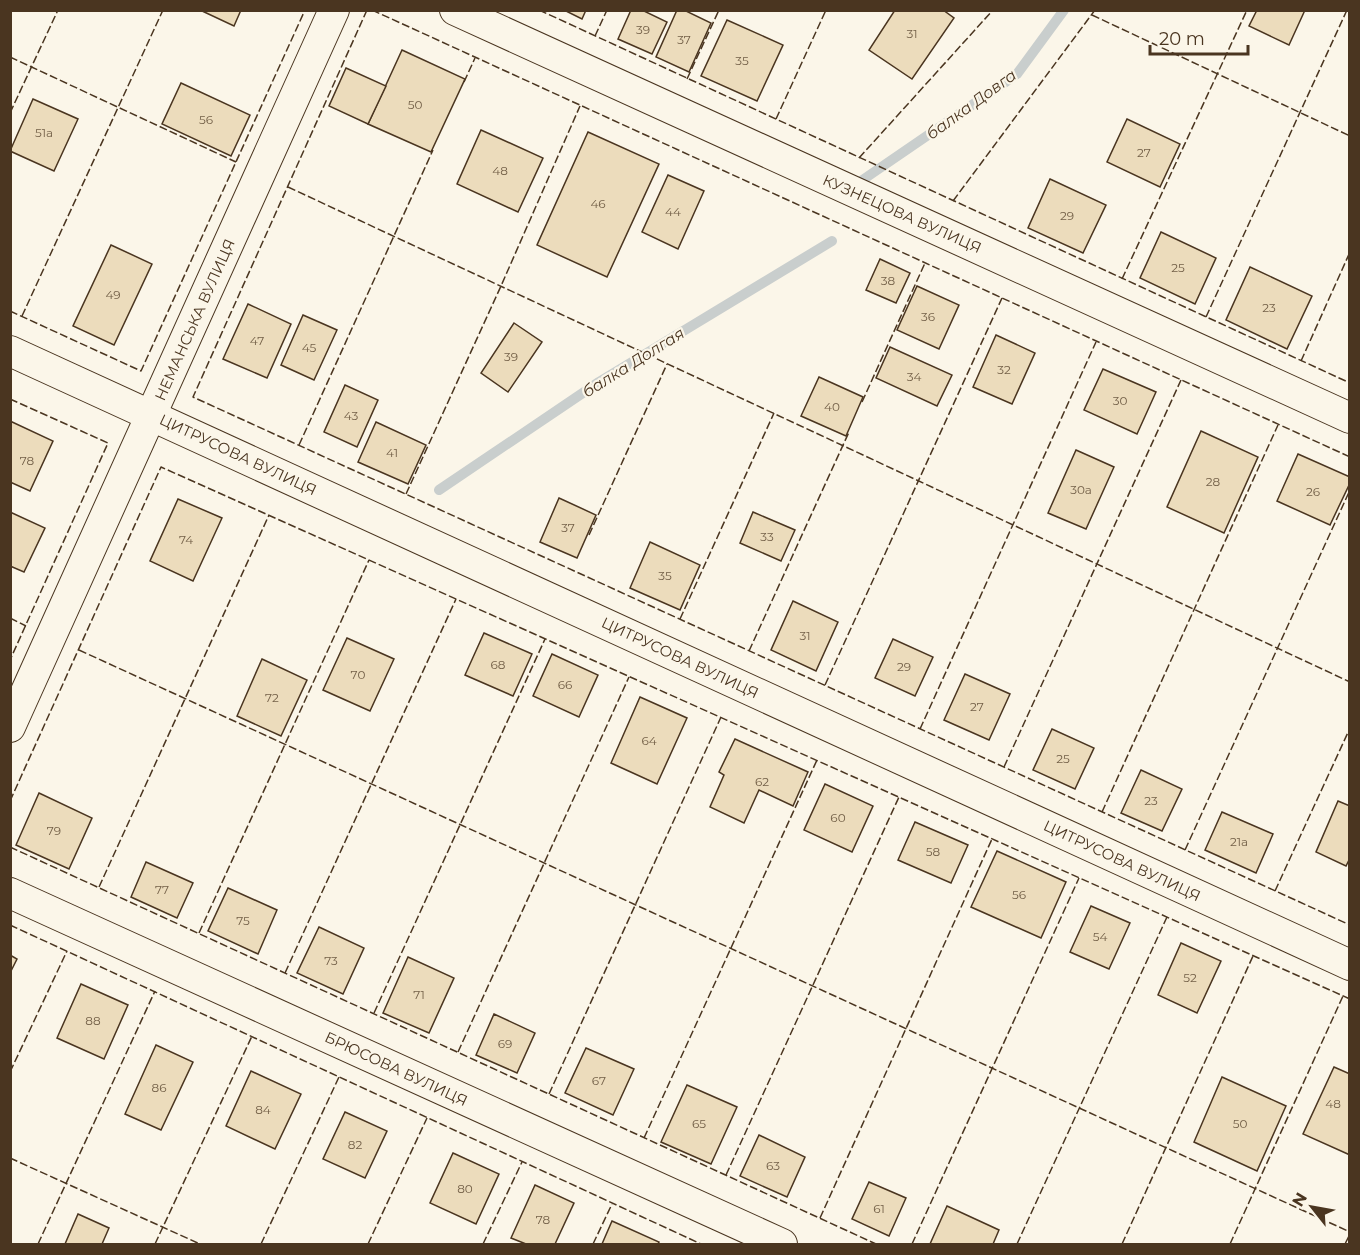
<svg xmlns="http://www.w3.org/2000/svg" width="1360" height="1255" font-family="Montserrat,sans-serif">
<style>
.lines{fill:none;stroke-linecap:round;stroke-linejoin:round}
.stream{stroke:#c9cecd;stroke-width:10}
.building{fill:#ecdcbc;stroke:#4a3520;stroke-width:1.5}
.street-casing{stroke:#4a3520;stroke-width:32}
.street{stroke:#fbf6e9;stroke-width:30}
.fence{stroke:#4a3520;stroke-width:1.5;stroke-dasharray:8 3;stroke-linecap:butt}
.labels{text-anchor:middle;stroke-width:4.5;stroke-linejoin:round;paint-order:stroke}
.number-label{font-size:12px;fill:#725f47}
.street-label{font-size:15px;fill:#4a3520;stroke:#fbf6e9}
.water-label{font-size:16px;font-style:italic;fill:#4a3520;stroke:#fbf6e9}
</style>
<rect width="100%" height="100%" fill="#fbf6e9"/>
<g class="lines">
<g class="stream">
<polyline points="861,181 1017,74 1064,10"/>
<polyline points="439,490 599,382 832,241"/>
</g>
</g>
<g class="building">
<polygon points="200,10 241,10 234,26"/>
<polygon points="564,10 586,10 582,19"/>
<polygon points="631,10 642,10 667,22 652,54 618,39"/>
<polygon points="677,10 684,10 711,23 689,72 656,57"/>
<polygon points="895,10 943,10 954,18 912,79 869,50"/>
<polygon points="1257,10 1305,10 1289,45 1249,26"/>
<polygon points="727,20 783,45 757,101 701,76"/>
<polygon points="402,50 465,79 431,152 368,124"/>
<polygon points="346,68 386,86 368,124 329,106"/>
<polygon points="181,83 250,115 231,156 162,124"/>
<polygon points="33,99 78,119 54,171 10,151"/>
<polygon points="1127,119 1180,144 1160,187 1107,162"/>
<polygon points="481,130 543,158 518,212 457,184"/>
<polygon points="588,132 659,164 607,277 537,245"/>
<polygon points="668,175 704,191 678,249 642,232"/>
<polygon points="1050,179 1106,205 1083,253 1028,228"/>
<polygon points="1161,232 1216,258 1195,304 1140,278"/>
<polygon points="111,245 152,264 114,345 73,326"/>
<polygon points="880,259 910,273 896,303 866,290"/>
<polygon points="1250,267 1312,296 1287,349 1226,320"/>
<polygon points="917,286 959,305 939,349 897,330"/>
<polygon points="248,304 291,324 267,378 223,359"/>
<polygon points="303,315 337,330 314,380 281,365"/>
<polygon points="514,323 542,342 508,392 481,373"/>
<polygon points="996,335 1035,353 1012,404 973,387"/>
<polygon points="890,347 952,375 937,406 876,378"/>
<polygon points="1103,369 1156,392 1137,434 1084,410"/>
<polygon points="819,377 863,397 846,436 801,416"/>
<polygon points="345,385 378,400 357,447 324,432"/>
<polygon points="10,421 53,441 30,491 10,482"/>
<polygon points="376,422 426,445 408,484 358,462"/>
<polygon points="1201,431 1258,457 1224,533 1167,507"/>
<polygon points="1076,450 1114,467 1086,529 1048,513"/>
<polygon points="1298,454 1350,477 1350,483 1330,525 1277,501"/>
<polygon points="559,498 596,515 577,558 540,542"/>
<polygon points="178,499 222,518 193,581 150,561"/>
<polygon points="10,512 45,528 24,572 10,566"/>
<polygon points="753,512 795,530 781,561 740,543"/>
<polygon points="650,542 700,565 680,610 630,588"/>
<polygon points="793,601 838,622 816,671 771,650"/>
<polygon points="484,633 532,654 513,696 465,675"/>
<polygon points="347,638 394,659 370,711 323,690"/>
<polygon points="893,639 933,657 915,696 875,678"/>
<polygon points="552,654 598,675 579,717 533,696"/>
<polygon points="262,659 307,680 281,736 237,716"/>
<polygon points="965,674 1010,694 989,740 944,720"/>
<polygon points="640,697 687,718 657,784 611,763"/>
<polygon points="1052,729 1094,748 1075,789 1033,770"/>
<polygon points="735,739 808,772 793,806 759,790 744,823 710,807 724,775 719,772"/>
<polygon points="1141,770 1182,789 1162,831 1121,813"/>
<polygon points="825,784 873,806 852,852 804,830"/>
<polygon points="39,793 92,818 69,869 16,845"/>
<polygon points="1338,801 1350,806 1350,858 1346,866 1316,852"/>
<polygon points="1222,812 1273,834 1256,873 1205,850"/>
<polygon points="915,822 968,845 951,883 898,860"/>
<polygon points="997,851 1066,882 1041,938 971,907"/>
<polygon points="146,862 193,883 177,918 131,897"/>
<polygon points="228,888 277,910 258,954 208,931"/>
<polygon points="1091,906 1130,923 1109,969 1070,952"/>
<polygon points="319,927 364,948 343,994 297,973"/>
<polygon points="1181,943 1221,961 1197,1013 1158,995"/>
<polygon points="10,955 17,959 10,973"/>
<polygon points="408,957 454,978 429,1033 383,1013"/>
<polygon points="81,984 128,1005 104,1059 57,1038"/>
<polygon points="494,1014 535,1033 517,1073 476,1055"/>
<polygon points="156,1045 193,1062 161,1130 125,1114"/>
<polygon points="586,1048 634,1069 613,1115 565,1093"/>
<polygon points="1334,1067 1350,1074 1350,1155 1303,1134"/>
<polygon points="251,1071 301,1094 275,1149 226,1126"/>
<polygon points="1222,1077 1286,1106 1257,1171 1194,1142"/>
<polygon points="687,1085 737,1107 711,1164 661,1142"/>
<polygon points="345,1112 387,1131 365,1178 323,1159"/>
<polygon points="759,1135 805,1157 787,1197 740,1176"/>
<polygon points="453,1153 499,1174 476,1224 430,1203"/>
<polygon points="869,1182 906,1198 889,1236 852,1219"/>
<polygon points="535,1185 574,1203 555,1244 526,1244 511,1238"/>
<polygon points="947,1206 999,1230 993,1244 930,1244"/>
<polygon points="78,1214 109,1228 102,1244 65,1244"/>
<polygon points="612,1221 659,1242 658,1244 602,1244"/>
</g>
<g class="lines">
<g class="street-casing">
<g id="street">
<polyline points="455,10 1350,418"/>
<polyline points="10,351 1350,965"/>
<polyline points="10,727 334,10"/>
<polyline points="10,893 782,1244"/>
</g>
</g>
<use href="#street" class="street"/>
<g class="fence">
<polyline points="367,10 193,397 1350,925"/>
<polyline points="372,10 1350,457"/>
<polyline points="539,10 1350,383"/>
<polyline points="1092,15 1350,136"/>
<polyline points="595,36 607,10"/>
<polyline points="10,57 236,162"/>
<polyline points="687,79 719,10"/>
<polyline points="464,82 475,58"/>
<polyline points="10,113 58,10"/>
<polyline points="776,119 826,10"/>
<polyline points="859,158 993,10"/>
<polyline points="288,187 1350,682"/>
<polyline points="953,201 1095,10"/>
<polyline points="1122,279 1247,10"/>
<polyline points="10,311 141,371 305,10"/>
<polyline points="22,316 163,10"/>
<polyline points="1206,317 1347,10"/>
<polyline points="1301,361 1350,252"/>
<polyline points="10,399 108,443 10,660"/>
<polyline points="862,402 925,263"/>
<polyline points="299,445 433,150"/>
<polyline points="406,494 501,286 580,106"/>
<polyline points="589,535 667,364"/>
<polyline points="10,618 26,626"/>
<polyline points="680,619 774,413"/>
<polyline points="79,650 1350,1232"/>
<polyline points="749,651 849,432"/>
<polyline points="825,685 1002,298"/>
<polyline points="920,729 1096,342"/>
<polyline points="1004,767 1181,380"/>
<polyline points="10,801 161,467 1350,999"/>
<polyline points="1102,812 1278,425"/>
<polyline points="10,847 876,1244"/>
<polyline points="1185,850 1350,490"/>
<polyline points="99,887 269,515"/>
<polyline points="1275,891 1350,728"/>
<polyline points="10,925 701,1244"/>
<polyline points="199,933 369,560"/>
<polyline points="285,973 456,599"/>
<polyline points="374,1013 545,639"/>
<polyline points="458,1052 629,677"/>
<polyline points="10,1072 67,951"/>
<polyline points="549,1094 721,717"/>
<polyline points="644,1138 817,760"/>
<polyline points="10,1158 200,1244"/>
<polyline points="726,1175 899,797"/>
<polyline points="820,1218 992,839"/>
<polyline points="38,1244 155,991"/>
<polyline points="155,1244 252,1036"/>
<polyline points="261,1244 339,1077"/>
<polyline points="368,1244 427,1118"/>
<polyline points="483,1244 522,1162"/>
<polyline points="593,1244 612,1204"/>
<polyline points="912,1244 1079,878"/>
<polyline points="1017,1244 1167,917"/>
<polyline points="1122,1244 1253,956"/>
<polyline points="1230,1244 1343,996"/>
<polyline points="1345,1244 1350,1234"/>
</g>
</g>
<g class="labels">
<g class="number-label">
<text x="643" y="34">39</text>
<text x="912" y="38">31</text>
<text x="684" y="44">37</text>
<text x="742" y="65">35</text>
<text x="415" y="109">50</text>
<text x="206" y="124">56</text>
<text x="44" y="137">51а</text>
<text x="1144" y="157">27</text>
<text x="500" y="175">48</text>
<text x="598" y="208">46</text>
<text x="673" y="216">44</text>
<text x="1067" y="220">29</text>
<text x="1178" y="272">25</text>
<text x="888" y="285">38</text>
<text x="113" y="299">49</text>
<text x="1269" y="312">23</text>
<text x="928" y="321">36</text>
<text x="257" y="345">47</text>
<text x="309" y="352">45</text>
<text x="511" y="361">39</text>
<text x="1004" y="374">32</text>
<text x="914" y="381">34</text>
<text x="1120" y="405">30</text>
<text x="832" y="411">40</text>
<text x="351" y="420">43</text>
<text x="392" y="457">41</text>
<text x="27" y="465">78</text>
<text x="1213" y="486">28</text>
<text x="1081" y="494">30а</text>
<text x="1313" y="496">26</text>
<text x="568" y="532">37</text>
<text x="767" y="541">33</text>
<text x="186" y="544">74</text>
<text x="665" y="580">35</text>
<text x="805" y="640">31</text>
<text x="498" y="669">68</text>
<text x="904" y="671">29</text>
<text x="358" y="679">70</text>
<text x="565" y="689">66</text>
<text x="272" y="702">72</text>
<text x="977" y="711">27</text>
<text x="649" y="745">64</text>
<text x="1063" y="763">25</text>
<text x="762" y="786">62</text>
<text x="1151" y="805">23</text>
<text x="838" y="822">60</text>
<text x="54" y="835">79</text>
<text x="1239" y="846">21а</text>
<text x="933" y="856">58</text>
<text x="162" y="894">77</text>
<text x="1019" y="899">56</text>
<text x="243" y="925">75</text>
<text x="1100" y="941">54</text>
<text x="331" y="965">73</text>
<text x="1190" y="982">52</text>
<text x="419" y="999">71</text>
<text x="93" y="1025">88</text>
<text x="505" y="1048">69</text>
<text x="599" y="1085">67</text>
<text x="159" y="1092">86</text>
<text x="1333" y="1108">48</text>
<text x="263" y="1114">84</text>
<text x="699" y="1128">65</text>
<text x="1240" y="1128">50</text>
<text x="355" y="1149">82</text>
<text x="773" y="1170">63</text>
<text x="465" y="1193">80</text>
<text x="879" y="1213">61</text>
<text x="543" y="1224">78</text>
</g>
<g class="street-label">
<text transform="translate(902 214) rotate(24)" y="5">КУЗНЕЦОВА ВУЛИЦЯ</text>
<text transform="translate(195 320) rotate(-66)" y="5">НЕМАНСЬКА ВУЛИЦЯ</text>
<text transform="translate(238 455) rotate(25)" y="5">ЦИТРУСОВА ВУЛИЦЯ</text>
<text transform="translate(680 658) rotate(25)" y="5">ЦИТРУСОВА ВУЛИЦЯ</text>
<text transform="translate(1122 861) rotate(25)" y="5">ЦИТРУСОВА ВУЛИЦЯ</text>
<text transform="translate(396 1069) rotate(25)" y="5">БРЮСОВА ВУЛИЦЯ</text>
</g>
<g class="water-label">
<text transform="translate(971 104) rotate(-36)" y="6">балка Довга</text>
<text transform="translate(633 362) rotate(-32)" y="6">балка Долгая</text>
</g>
</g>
<rect width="1360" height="1255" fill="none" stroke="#4a3520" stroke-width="24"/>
<g transform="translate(1312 1207) rotate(301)" stroke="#fbf6e9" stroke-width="4.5" paint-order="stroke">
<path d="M0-4.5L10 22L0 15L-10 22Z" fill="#4a3520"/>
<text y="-9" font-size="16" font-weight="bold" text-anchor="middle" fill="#4a3520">N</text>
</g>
<path d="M1150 45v9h98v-9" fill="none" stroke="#4a3520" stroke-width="3"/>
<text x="1159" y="45" font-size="18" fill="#4a3520" stroke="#fbf6e9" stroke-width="4.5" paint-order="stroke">20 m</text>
</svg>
